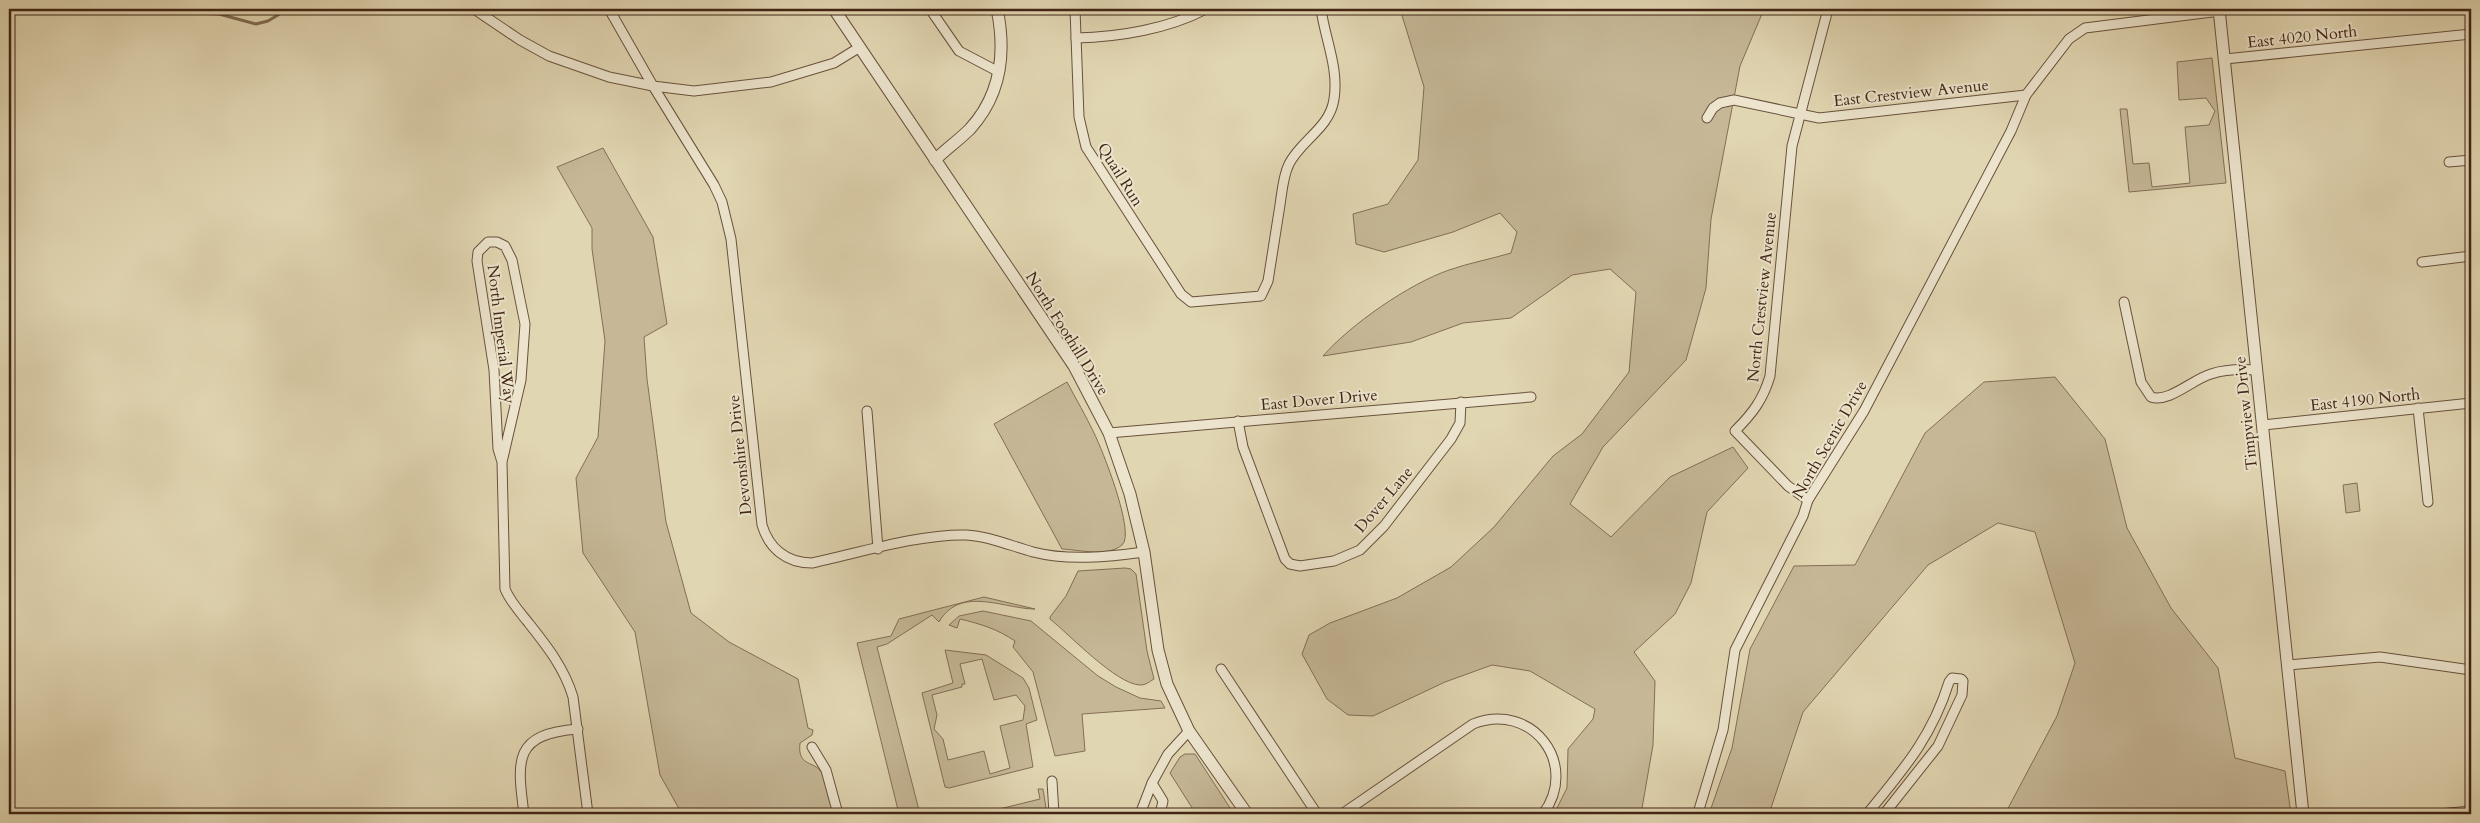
<svg xmlns="http://www.w3.org/2000/svg" width="2480" height="823" font-family="Cardo,serif">
<style>
.green{fill:#c6b897;stroke:#846e56;fill-rule:evenodd}
.lines{fill:none;stroke-linecap:round;stroke-linejoin:round}
.stream{stroke:#816b52;stroke-width:3}
.minor-casing{stroke:#69513c;stroke-width:11}
.tertiary-casing{stroke:#69513c;stroke-width:13}
.minor{stroke:#ece4cd;stroke-width:9}
.tertiary{stroke:#ece4cd;stroke-width:11}
.labels{text-anchor:middle;stroke-width:4;stroke-linejoin:round;paint-order:stroke}
.street-label{font-size:16px;fill:#412514;stroke:#ece4cd}
</style>
<rect width="100%" height="100%" fill="#e1d6b2"/>
<filter id="stains"><feTurbulence type="fractalNoise" baseFrequency=".004" numOctaves="4"/><feColorMatrix values="0 0 0 0 .2 0 0 0 0 .09 0 0 0 0 .02 0 0 0 .5 -.17"/></filter>
<radialGradient id="worn" r=".72"><stop offset=".6" stop-color="#630" stop-opacity="0"/><stop offset="1" stop-color="#630" stop-opacity=".3"/></radialGradient>
<g class="green">
<path d="M 1400,9 L 1764,9 L 1740,66 L 1711,219 L 1706,288 L 1686,360 L 1603,447 L 1570,504 L 1611,537 L 1670,477 L 1733,447 L 1748,468 L 1707,512 L 1691,583 L 1675,614 L 1634,652 L 1655,681 L 1653,745 L 1641,814 L 1554,814 L 1567,788 L 1568,749 L 1593,719 L 1595,709 L 1530,671 L 1492,665 L 1445,682 L 1373,716 L 1348,715 L 1327,699 L 1302,654 L 1309,635 L 1330,623 L 1397,598 L 1451,567 L 1494,527 L 1553,456 L 1582,434 L 1629,372 L 1636,292 L 1610,269 L 1572,275 L 1511,318 L 1463,323 L 1411,342 L 1323,356 C 1351,324 1409,284 1449,270 C 1469,263 1491,259 1511,253 L 1517,232 L 1500,213 L 1453,232 L 1384,252 L 1356,244 L 1353,214 L 1388,204 L 1418,160 L 1424,87 Z"/>
<polygon points="2212,58 2226,183 2129,192 2120,109 2127,109 2133,164 2149,163 2152,187 2190,183 2185,127 2209,125 2215,111 2206,98 2179,100 2177,62"/>
<path d="M 603,148 L 653,237 L 667,324 L 644,337 L 647,379 L 666,522 L 691,613 L 729,642 L 798,679 L 808,728 L 813,730 L 812,735 L 800,743 C 797,769 816,759 823,775 C 828,787 830,802 833,814 L 682,814 L 660,775 L 635,632 L 583,553 L 576,478 L 598,437 L 605,341 L 592,249 L 592,228 L 557,167 Z"/>
<polygon points="2055,377 2105,439 2127,528 2171,608 2218,668 2235,758 2285,771 2291,814 2005,814 2057,716 2075,663 2035,532 1998,523 1928,565 1803,712 1769,814 1709,814 1732,748 1750,649 1794,566 1855,565 1925,433 1984,382"/>
<path d="M 1067,382 C 1076,399 1086,416 1094,433 C 1102,449 1136,534 1122,545 C 1108,557 1080,550 1062,549 L 994,424 Z"/>
<polygon points="2357,483 2360,511 2346,513 2343,485"/>
<path d="M 1125,568 L 1131,569 L 1136,574 L 1147,651 L 1154,679 C 1149,682 1146,685 1140,685 C 1116,684 1070,635 1050,619 L 1050,617 L 1066,596 L 1078,571 Z"/>
<path d="M 984,597 L 1035,609 C 1004,609 960,585 939,622 L 932,615 L 887,644 L 877,647 L 920,814 L 899,814 L 857,643 L 891,636 L 899,619 Z"/>
<path d="M 983,611 L 1031,621 L 1098,676 L 1116,687 L 1140,698 L 1161,701 L 1165,708 L 1082,714 L 1085,751 L 1055,756 L 1033,672 L 1013,647 L 1015,641 C 997,629 981,624 960,619 L 957,628 L 949,625 L 959,616 Z"/>
<path d="M 945,650 L 986,655 L 1023,678 L 1029,688 L 1037,720 L 1026,724 L 1033,767 L 949,788 L 945,787 L 922,693 L 953,683 ZM 982,659 L 994,700 L 1016,695 L 1025,706 L 1023,720 L 1000,726 L 1010,768 L 990,774 L 984,751 L 948,760 L 943,739 L 934,729 L 937,715 L 932,695 L 962,687 L 962,684 L 965,684 L 960,664 Z"/>
<polygon points="1185,754 1195,754 1234,814 1196,814 1170,773 1180,757"/>
<polygon points="1038,789 1043,789 1047,814 979,814 1040,799"/>
</g>
<g class="lines">
<polyline class="stream" points="181,9 193,13 219,14 256,24 268,21 288,9"/>
<g class="minor-casing">
<g id="minor">
<polyline points="474,9 520,40 549,56 609,77 653,86 694,91 771,82 834,63 860,47"/>
<path d="M 609,9 L 653,86 L 714,185 L 722,202 L 731,239 L 762,525 C 769,548 786,563 812,563 C 859,553 918,534 966,535 C 989,536 1011,546 1033,552 C 1068,561 1108,557 1144,552"/>
<polyline points="930,9 959,51 999,72"/>
<path d="M 1075,9 L 1079,117 L 1086,147 L 1181,294 L 1191,302 L 1261,296 L 1268,281 C 1272,256 1276,230 1280,205 C 1282,192 1283,176 1289,164 C 1301,140 1330,128 1334,99 C 1339,68 1325,39 1321,9"/>
<path d="M 1076,38 C 1119,37 1168,29 1206,9"/>
<polyline points="2225,59 2471,34"/>
<polyline points="1707,118 1713,108 1720,103 1734,100 1819,118 2026,95"/>
<polyline points="2449,162 2471,160"/>
<polyline points="2422,262 2471,256"/>
<path d="M 2124,302 L 2141,382 L 2151,397 C 2169,403 2193,379 2211,374 C 2226,369 2241,369 2257,370"/>
<polyline points="2418,408 2428,502"/>
<polyline points="867,411 878,549"/>
<polyline points="1238,421 1243,447 1285,559 1290,564 1300,566 1334,561 1360,550 1384,526 1451,439 1460,423 1461,402"/>
<polyline points="2263,425 2471,403"/>
<polyline points="1109,433 1531,397"/>
<path d="M 502,462 L 498,449 L 494,370 L 477,261 L 478,252 L 488,242 L 497,242 L 505,246 L 512,260 L 525,324 L 521,380 L 502,462 L 505,589 C 510,601 518,610 527,621 C 546,645 564,667 573,697 L 588,814"/>
<path d="M 1808,500 L 1788,486 L 1735,431 C 1752,414 1763,400 1770,376 L 1792,146 L 1828,9"/>
<polyline points="2288,665 2380,657 2471,670"/>
<polyline points="1221,669 1317,814"/>
<polyline points="812,747 826,770 838,814"/>
<polyline points="1052,781 1054,814"/>
<polyline points="1152,783 1163,801 1160,814"/>
<polyline points="1698,813 1723,730 1735,650 1803,516 1808,500 1864,411 2011,131 2026,95 2069,39 2085,28 2220,11"/>
<path d="M 524,814 C 517,760 513,734 578,729"/>
<polyline points="1140,814 1152,783 1168,754 1189,731"/>
<path d="M 1342,814 L 1473,724 C 1532,701 1580,764 1543,814"/>
<path d="M 1867,814 C 1903,770 1932,737 1949,682 L 1952,678 L 1961,679 L 1963,681 L 1962,695 L 1938,746 L 1884,814"/>
<polyline points="2361,814 2402,814"/>
<polyline points="2439,814 2471,811"/>
</g>
</g>
<g class="tertiary-casing">
<g id="tertiary">
<polyline points="834,9 1074,366 1109,433 1130,494 1144,552 1158,650 1167,684 1189,731 1247,814"/>
<polyline points="2219,9 2303,814"/>
<path d="M 935,160 C 946,149 959,140 970,129 C 1001,95 1006,52 997,9"/>
</g>
</g>
<use href="#minor" class="minor"/>
<use href="#tertiary" class="tertiary"/>
</g>
<g class="labels">
<g class="street-label">
<text transform="translate(2302 36) rotate(-6)" y="6">East 4020 North</text>
<text transform="translate(1911 92) rotate(-6)" y="6">East Crestview Avenue</text>
<text transform="translate(1121 174) rotate(58)" y="6">Quail Run</text>
<text transform="translate(1761 297) rotate(-84)" y="6">North Crestview Avenue</text>
<text transform="translate(1068 333) rotate(58)" y="6">North Foothill Drive</text>
<text transform="translate(502 334) rotate(83)" y="6">North Imperial Way</text>
<text transform="translate(1319 399) rotate(-5)" y="6">East Dover Drive</text>
<text transform="translate(2365 399) rotate(-6)" y="6">East 4190 North</text>
<text transform="translate(2245 413) rotate(-96)" y="6">Timpview Drive</text>
<text transform="translate(1829 439) rotate(-60)" y="6">North Scenic Drive</text>
<text transform="translate(739 455) rotate(-96)" y="6">Devonshire Drive</text>
<text transform="translate(1383 499) rotate(-50)" y="6">Dover Lane</text>
</g>
</g>
<rect width="2480" height="823" fill="none" stroke="#e1d6b2" stroke-width="30"/>
<rect x="10" y="10" width="2460" height="803" fill="none" stroke="#412514" stroke-width="2.5"/>
<rect x="15" y="15" width="2450" height="793" fill="none" stroke="#412514"/>
<rect width="100%" height="100%" filter="url(#stains)"/>
<rect width="100%" height="100%" fill="url(#worn)"/>
</svg>
